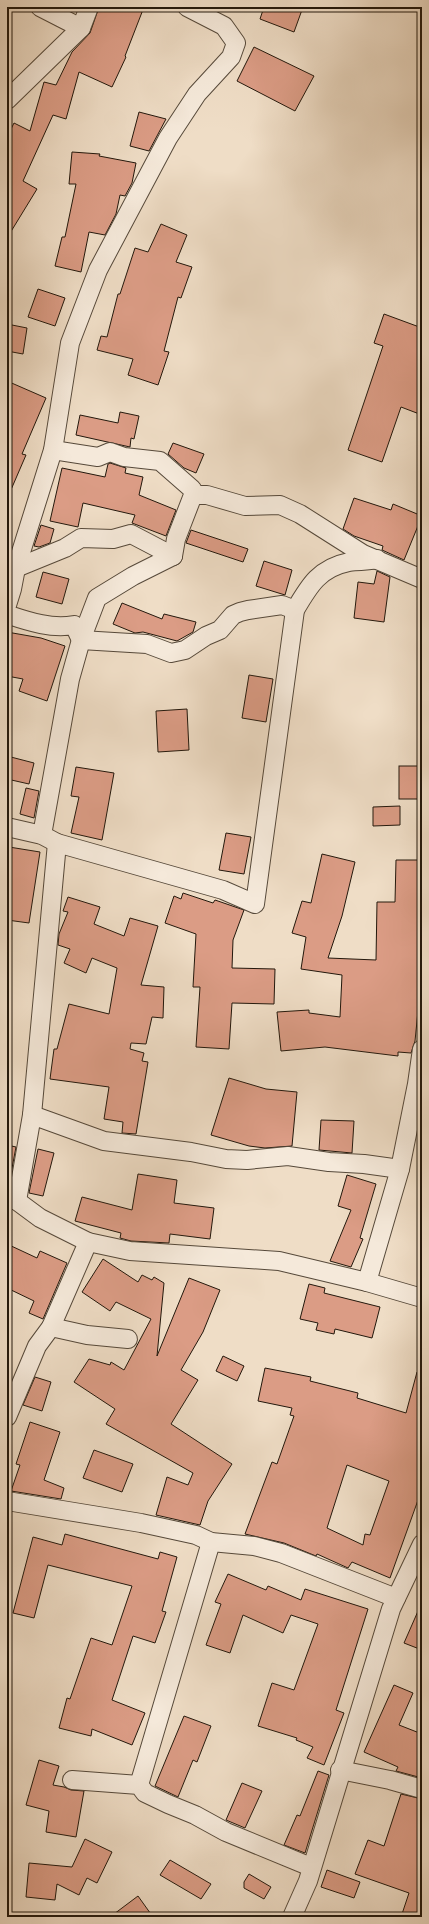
<svg xmlns="http://www.w3.org/2000/svg" width="429" height="1924" font-family="'IM FELL DW Pica',serif">
<style>
.building{fill:#db9c85;stroke:#23180c;fill-rule:evenodd}
.lines{fill:none;stroke-linecap:round;stroke-linejoin:round}
.minor-casing{stroke:#56493a;stroke-width:20}
.minor{stroke:#f5e9da;stroke-width:18}
</style>
<rect width="100%" height="100%" fill="#efddc6"/>
<filter id="stains"><feTurbulence type="fractalNoise" baseFrequency=".005" numOctaves="4"/><feColorMatrix values="0 0 0 0 .2 0 0 0 0 .09 0 0 0 0 .02 0 0 0 .5 -.17"/></filter>
<radialGradient id="worn" r=".72"><stop offset=".6" stop-color="#630" stop-opacity="0"/><stop offset="1" stop-color="#630" stop-opacity=".3"/></radialGradient>
<g class="building">
<polygon points="99,7 144,7 125,56 126,57 112,87 79,72 66,119 53,115 23,181 37,189 7,238 7,137 14,123 30,131 44,82 56,85 72,52 90,33"/>
<polygon points="264,7 303,7 294,32 260,19"/>
<polygon points="254,47 314,76 295,111 237,81"/>
<polygon points="139,112 166,119 149,151 130,146"/>
<polygon points="72,152 100,154 99,156 136,163 132,183 125,196 120,195 116,214 105,235 89,232 81,272 55,266 62,237 65,237 76,184 69,184"/>
<polygon points="161,224 187,235 176,262 192,267 181,298 178,297 164,351 169,352 158,385 128,375 133,359 97,350 101,336 107,337 118,294 120,294 135,248 148,252"/>
<polygon points="38,289 65,298 55,326 28,317"/>
<polygon points="384,314 422,328 422,415 401,407 382,462 348,450 383,346 374,343"/>
<polygon points="7,324 27,328 23,354 7,351"/>
<polygon points="7,381 46,398 22,454 26,455 7,499"/>
<polygon points="120,412 139,416 134,439 131,438 130,447 76,435 80,415 118,423"/>
<polygon points="173,443 204,454 196,473 184,468 168,454"/>
<polygon points="110,463 126,468 125,473 143,477 139,495 176,510 166,536 132,523 135,515 83,503 78,527 50,521 62,468 105,477 108,464"/>
<polygon points="354,498 391,510 393,504 422,516 404,560 382,550 383,546 354,536 343,529"/>
<polygon points="41,525 54,529 50,543 39,547 34,546"/>
<polygon points="191,530 248,549 243,562 186,543"/>
<polygon points="264,561 292,570 285,595 256,586"/>
<polygon points="377,571 390,577 384,622 354,618 358,582 374,584"/>
<polygon points="43,572 69,579 62,604 36,597"/>
<polygon points="122,603 162,619 164,614 196,622 193,632 177,641 143,632 135,633 113,624"/>
<polygon points="7,632 41,638 65,646 47,701 19,691 23,679 7,676"/>
<polygon points="249,675 273,679 266,722 242,718"/>
<polygon points="187,709 189,750 158,752 156,711"/>
<polygon points="7,756 34,763 29,784 7,779"/>
<rect x="399" y="766" width="23" height="33"/>
<polygon points="76,767 114,773 102,840 71,833 79,797 71,796"/>
<polygon points="26,788 39,791 34,818 20,814"/>
<polygon points="400,806 400,825 373,826 373,807"/>
<polygon points="226,833 251,837 244,874 219,870"/>
<polygon points="9,847 40,852 29,923 7,920 7,861"/>
<polygon points="322,854 355,862 342,916 328,958 376,960 377,902 395,902 396,860 422,860 422,984 420,1011 418,1011 415,1041 411,1053 398,1052 398,1056 325,1047 281,1051 277,1012 309,1010 309,1013 340,1017 342,975 301,969 306,937 292,933 302,901 311,903"/>
<polygon points="183,893 213,903 215,900 244,910 233,940 232,968 275,969 274,1004 232,1003 229,1049 196,1047 200,987 193,987 196,934 165,923 174,896 181,899"/>
<polygon points="68,897 100,907 94,924 124,936 130,918 158,926 141,985 164,987 163,1018 152,1017 146,1044 131,1043 130,1049 144,1053 142,1061 148,1062 136,1134 122,1133 123,1122 104,1119 109,1087 50,1079 54,1049 57,1049 69,1004 109,1014 117,968 92,958 86,973 64,963 70,949 58,945 59,934 68,912 63,911"/>
<polygon points="229,1078 266,1089 297,1092 292,1146 265,1148 249,1146 211,1135"/>
<polygon points="321,1120 354,1121 352,1153 319,1150"/>
<polygon points="7,1145 16,1147 9,1184 7,1184"/>
<polygon points="38,1149 54,1153 43,1196 29,1193"/>
<polygon points="138,1174 177,1180 174,1203 214,1208 210,1239 170,1234 169,1243 131,1241 120,1238 121,1233 75,1221 82,1197 132,1210"/>
<polygon points="347,1175 376,1184 360,1238 363,1239 351,1267 330,1261 351,1210 338,1206"/>
<polygon points="7,1244 37,1258 40,1251 67,1263 43,1319 29,1313 34,1301 7,1288"/>
<polygon points="103,1259 138,1282 142,1275 152,1280 154,1277 164,1283 157,1356 189,1278 220,1290 203,1332 181,1370 198,1380 171,1424 232,1464 208,1501 200,1525 156,1515 167,1477 188,1485 193,1473 106,1424 115,1409 74,1382 89,1359 110,1365 111,1362 124,1370 151,1319 116,1302 110,1311 82,1292"/>
<polygon points="309,1284 325,1288 324,1293 380,1307 372,1338 335,1329 334,1334 316,1330 318,1323 300,1319"/>
<polygon points="223,1356 244,1366 237,1381 216,1371"/>
<path d="M 265,1368 L 311,1377 L 310,1381 L 358,1393 L 357,1398 L 406,1413 L 417,1372 L 422,1373 L 422,1489 L 390,1578 L 352,1562 L 348,1568 L 317,1554 L 316,1556 L 284,1543 L 245,1534 L 272,1462 L 277,1464 L 294,1416 L 290,1415 L 292,1408 L 258,1401 ZM 347,1465 L 389,1481 L 370,1535 L 365,1534 L 363,1545 L 327,1528 Z"/>
<polygon points="35,1377 51,1382 42,1411 23,1405"/>
<polygon points="30,1422 60,1432 44,1480 64,1488 61,1499 11,1491 20,1465 16,1464"/>
<polygon points="94,1450 133,1464 122,1492 83,1478"/>
<polygon points="65,1534 158,1559 160,1552 177,1557 162,1611 166,1612 155,1643 133,1636 112,1700 145,1713 132,1745 92,1729 91,1736 59,1728 67,1698 70,1699 91,1638 112,1645 132,1586 48,1565 34,1618 13,1613 33,1537 62,1545"/>
<polygon points="228,1574 266,1590 268,1586 301,1600 305,1589 368,1609 336,1710 344,1713 324,1765 307,1758 313,1747 296,1740 297,1738 258,1726 272,1683 294,1690 318,1624 291,1615 283,1633 243,1615 230,1653 206,1645 221,1604 215,1602"/>
<polygon points="422,1602 422,1650 404,1643"/>
<polygon points="394,1685 413,1693 399,1725 422,1734 422,1778 396,1771 398,1767 364,1752"/>
<polygon points="184,1716 211,1726 197,1762 193,1760 178,1797 155,1786"/>
<polygon points="39,1760 59,1766 53,1785 64,1787 71,1790 84,1791 76,1837 46,1832 49,1811 26,1805"/>
<polygon points="318,1771 329,1775 305,1853 284,1845 297,1815 300,1816"/>
<polygon points="242,1783 262,1791 245,1828 226,1820"/>
<polygon points="401,1794 422,1799 422,1911 420,1917 401,1917 409,1893 355,1874 368,1840 384,1846"/>
<polygon points="85,1839 112,1852 97,1883 87,1878 79,1895 57,1884 55,1900 26,1897 29,1863 72,1867"/>
<polygon points="170,1860 211,1884 201,1899 160,1875"/>
<polygon points="327,1870 360,1882 354,1898 321,1887"/>
<polygon points="249,1874 271,1887 264,1899 244,1888 244,1882"/>
<polygon points="138,1896 153,1917 110,1917"/>
</g>
<g class="lines">
<g class="minor-casing">
<g id="minor">
<polyline points="40,7 81,28"/>
<polyline points="7,100 81,28 89,7"/>
<polyline points="53,450 98,457 110,452 124,457 160,461 192,489 193,495 176,539 173,556"/>
<polyline points="193,495 207,495 245,506 280,505 300,514 363,554 422,579"/>
<polyline points="16,568 65,548 81,538 113,539 131,534 173,556"/>
<polyline points="7,605 12,589 16,568 53,450 70,343 98,270 168,138 197,94 231,57 236,43 224,26 187,7"/>
<path d="M 7,612 L 9,615 C 30,622 52,629 74,625 L 81,640 L 147,644 L 171,653 L 185,650 L 206,636 L 220,630 L 233,615 L 240,612 L 248,610 L 282,605 L 295,610"/>
<path d="M 7,827 L 42,835 L 57,843 L 223,890 L 255,904 L 295,610 C 309,586 319,568 349,562 C 358,560 367,562 377,559"/>
<polyline points="42,835 70,679 81,640 97,598 133,576 173,556"/>
<polyline points="32,1115 104,1141 191,1152 226,1159 247,1160 288,1156 329,1162 364,1164 400,1169"/>
<polyline points="7,1198 17,1201 40,1218 88,1242 130,1251 279,1261 367,1282 422,1298"/>
<polyline points="17,1201 32,1115 57,843"/>
<polyline points="367,1282 400,1169 417,1084 422,1049"/>
<polyline points="51,1327 87,1335 128,1339"/>
<polyline points="7,1417 37,1346 51,1327 88,1242"/>
<polyline points="7,1501 141,1523 196,1535 211,1542 254,1546 281,1553 396,1598"/>
<polyline points="340,1770 390,1780 422,1789"/>
<polyline points="72,1780 139,1785 145,1793 168,1804 195,1815 226,1832 311,1867"/>
<polyline points="139,1785 211,1542"/>
<polyline points="292,1917 308,1881 391,1609 422,1544"/>
</g>
</g>
<use href="#minor" class="minor"/>
</g>
<rect width="429" height="1924" fill="none" stroke="#efddc6" stroke-width="24"/>
<rect x="8" y="8" width="413" height="1908" fill="none" stroke="#23180c" stroke-width="2"/>
<rect x="12" y="12" width="405" height="1900" fill="none" stroke="#23180c"/>
<rect width="100%" height="100%" filter="url(#stains)"/>
<rect width="100%" height="100%" fill="url(#worn)"/>
</svg>
